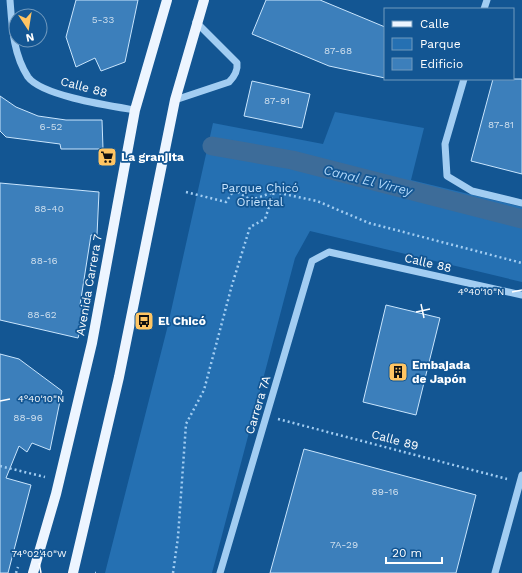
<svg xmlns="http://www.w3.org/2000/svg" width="522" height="573" font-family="'Work Sans',sans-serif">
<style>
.green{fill:#2570b2}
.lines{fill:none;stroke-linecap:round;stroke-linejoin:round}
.canal{stroke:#3d6c99;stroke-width:19}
.building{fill:#3c7fbb;stroke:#c9e5fd}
.path{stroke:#a2cdf2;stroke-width:2.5;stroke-dasharray:2 3;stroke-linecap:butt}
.minor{stroke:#a2cdf2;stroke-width:7}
.major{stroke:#edf5ff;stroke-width:10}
.ticks{fill:none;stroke:#fff;stroke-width:1.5}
.labels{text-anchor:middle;stroke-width:3.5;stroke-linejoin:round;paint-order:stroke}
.number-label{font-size:10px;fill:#cedfee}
.street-label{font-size:12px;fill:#fff;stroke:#135693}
.poi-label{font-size:12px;font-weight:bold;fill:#fff;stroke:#135693;text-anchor:start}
.park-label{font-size:12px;fill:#c9e5fd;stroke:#135693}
.water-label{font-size:13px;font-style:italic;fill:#aed6f9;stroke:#135693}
.ticks-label{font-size:10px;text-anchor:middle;fill:#fff;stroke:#135693;stroke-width:3.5;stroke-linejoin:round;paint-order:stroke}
</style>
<rect width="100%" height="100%" fill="#135693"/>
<polygon class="green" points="335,112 424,128 411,180 522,207 522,282 310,231 295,258 212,573 105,573 167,329 213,123 323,144"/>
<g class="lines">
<polyline class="canal" points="212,146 292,160 522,219"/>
</g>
<g class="building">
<polygon points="76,0 138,0 125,62 101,71 95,58 76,67 66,37"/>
<polygon points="266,0 320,0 385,27 385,78 329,66 252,34"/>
<polygon points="493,79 522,79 522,174 471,161"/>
<polygon points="252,81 310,94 302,128 244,116"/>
<polygon points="0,96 16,107 38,116 66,120 102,120 103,149 61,149 60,144 6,137 0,131"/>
<polygon points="0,183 99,192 97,235 91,235 80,305 87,307 78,338 0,320"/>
<polygon points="386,305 440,318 416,415 363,402"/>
<polygon points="0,354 19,359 62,391 50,450 32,443 27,452 19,446 6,478 31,485 8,573 0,573"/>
<polygon points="304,449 476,495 456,573 270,573"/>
</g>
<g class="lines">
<g class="path">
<polyline points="186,192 226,202 234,190 251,200 274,192 317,201 369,223 522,263"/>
<polyline points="278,419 507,479"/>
<polyline points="0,466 45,477"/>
<polyline points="16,573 18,567"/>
<polyline points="95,573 96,573"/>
<polyline points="173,573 178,537 186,424 204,390 232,285 250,227 265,219 274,192"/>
</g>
<g class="minor">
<path d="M 10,0 C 12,26 13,54 28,77 C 42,96 111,106 135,110"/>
<polyline points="484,9 487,0"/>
<polyline points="464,79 445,144 447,176 472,191 522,203"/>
<path d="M 175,100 L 229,82 C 234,77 238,71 237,63 L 196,22"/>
<polyline points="220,573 312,261 329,252 522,295"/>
<polyline points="495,573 522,475"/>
</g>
<g class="major">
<polyline points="33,573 56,494 92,343 135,110 167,0"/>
<polyline points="73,573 119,377 175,100 204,0"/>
</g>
</g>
<path class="ticks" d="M 512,292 L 522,290M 421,304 L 424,318M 416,312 L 430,309M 0,401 L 10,399M 39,563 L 41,573"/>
<defs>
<g id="supermarket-square" transform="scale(1)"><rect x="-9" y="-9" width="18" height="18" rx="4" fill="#ffc563" stroke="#135693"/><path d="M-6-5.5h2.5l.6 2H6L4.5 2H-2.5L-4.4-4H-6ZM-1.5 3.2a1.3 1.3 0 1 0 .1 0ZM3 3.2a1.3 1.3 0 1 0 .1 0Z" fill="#111"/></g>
<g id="bus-square" transform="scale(1)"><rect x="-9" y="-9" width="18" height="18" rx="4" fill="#ffc563" stroke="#135693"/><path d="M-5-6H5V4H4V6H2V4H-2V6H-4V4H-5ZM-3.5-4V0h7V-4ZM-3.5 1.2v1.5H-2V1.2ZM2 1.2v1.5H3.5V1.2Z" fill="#111"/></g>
<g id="building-square" transform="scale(1)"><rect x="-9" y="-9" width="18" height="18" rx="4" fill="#ffc563" stroke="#135693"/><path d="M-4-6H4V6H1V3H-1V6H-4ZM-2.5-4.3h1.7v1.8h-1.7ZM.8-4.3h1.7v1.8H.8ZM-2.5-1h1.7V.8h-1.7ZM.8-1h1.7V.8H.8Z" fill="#111"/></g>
</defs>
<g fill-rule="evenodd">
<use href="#supermarket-square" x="107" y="157"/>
<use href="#bus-square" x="144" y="321"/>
<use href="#building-square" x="398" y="372"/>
</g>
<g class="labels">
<g class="number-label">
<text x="103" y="23">5-33</text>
<text x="338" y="54">87-68</text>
<text x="277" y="104">87-91</text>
<text x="501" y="128">87-81</text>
<text x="51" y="130">6-52</text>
<text x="49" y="212">88-40</text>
<text x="44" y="264">88-16</text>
<text x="42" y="318">88-62</text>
<text x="28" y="421">88-96</text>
<text x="385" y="495">89-16</text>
<text x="344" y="548">7A-29</text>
</g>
<g class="street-label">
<text transform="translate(84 87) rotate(15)" y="4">Calle 88</text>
<text transform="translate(428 263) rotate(13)" y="4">Calle 88</text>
<text transform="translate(89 285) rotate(-80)" y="4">Avenida Carrera 7</text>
<text transform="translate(258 405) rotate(-73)" y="4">Carrera 7A</text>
<text transform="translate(395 440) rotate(15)" y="4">Calle 89</text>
</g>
<g class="poi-label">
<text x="121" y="161">La granjita</text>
<text x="158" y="325">El Chicó</text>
<text x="412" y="369">Embajada<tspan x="412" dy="14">de Japón</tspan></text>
</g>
<g class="park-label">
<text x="260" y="192">Parque Chicó<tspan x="260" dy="14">Oriental</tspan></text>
</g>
<g class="water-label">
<text transform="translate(368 180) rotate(14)" y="5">Canal El Virrey</text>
</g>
</g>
<g class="ticks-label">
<text x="481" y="295">4°40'10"N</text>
<text x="41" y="402">4°40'10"N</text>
<text x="39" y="557">74°02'40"W</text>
</g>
<rect x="384" y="8" width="130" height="72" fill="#135693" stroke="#719abe"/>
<rect x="392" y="21" width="20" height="6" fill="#edf5ff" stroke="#719abe"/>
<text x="420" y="28" font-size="12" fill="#ffffff">Calle</text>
<rect x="392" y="38" width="20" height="12" fill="#2570b2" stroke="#719abe"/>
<text x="420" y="48" font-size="12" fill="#ffffff">Parque</text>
<rect x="392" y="58" width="20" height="12" fill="#3c7fbb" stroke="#719abe"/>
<text x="420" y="68" font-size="12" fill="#ffffff">Edificio</text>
<g transform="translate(28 28) rotate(168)"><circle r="19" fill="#135693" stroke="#719abe"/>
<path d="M0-3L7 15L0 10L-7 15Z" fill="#ffc563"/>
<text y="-6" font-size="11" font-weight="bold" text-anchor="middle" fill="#ffffff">N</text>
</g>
<path d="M386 557v6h56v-6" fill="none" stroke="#ffffff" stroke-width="2"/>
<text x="392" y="557" font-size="12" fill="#ffffff" stroke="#135693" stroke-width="3" paint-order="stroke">20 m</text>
</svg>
